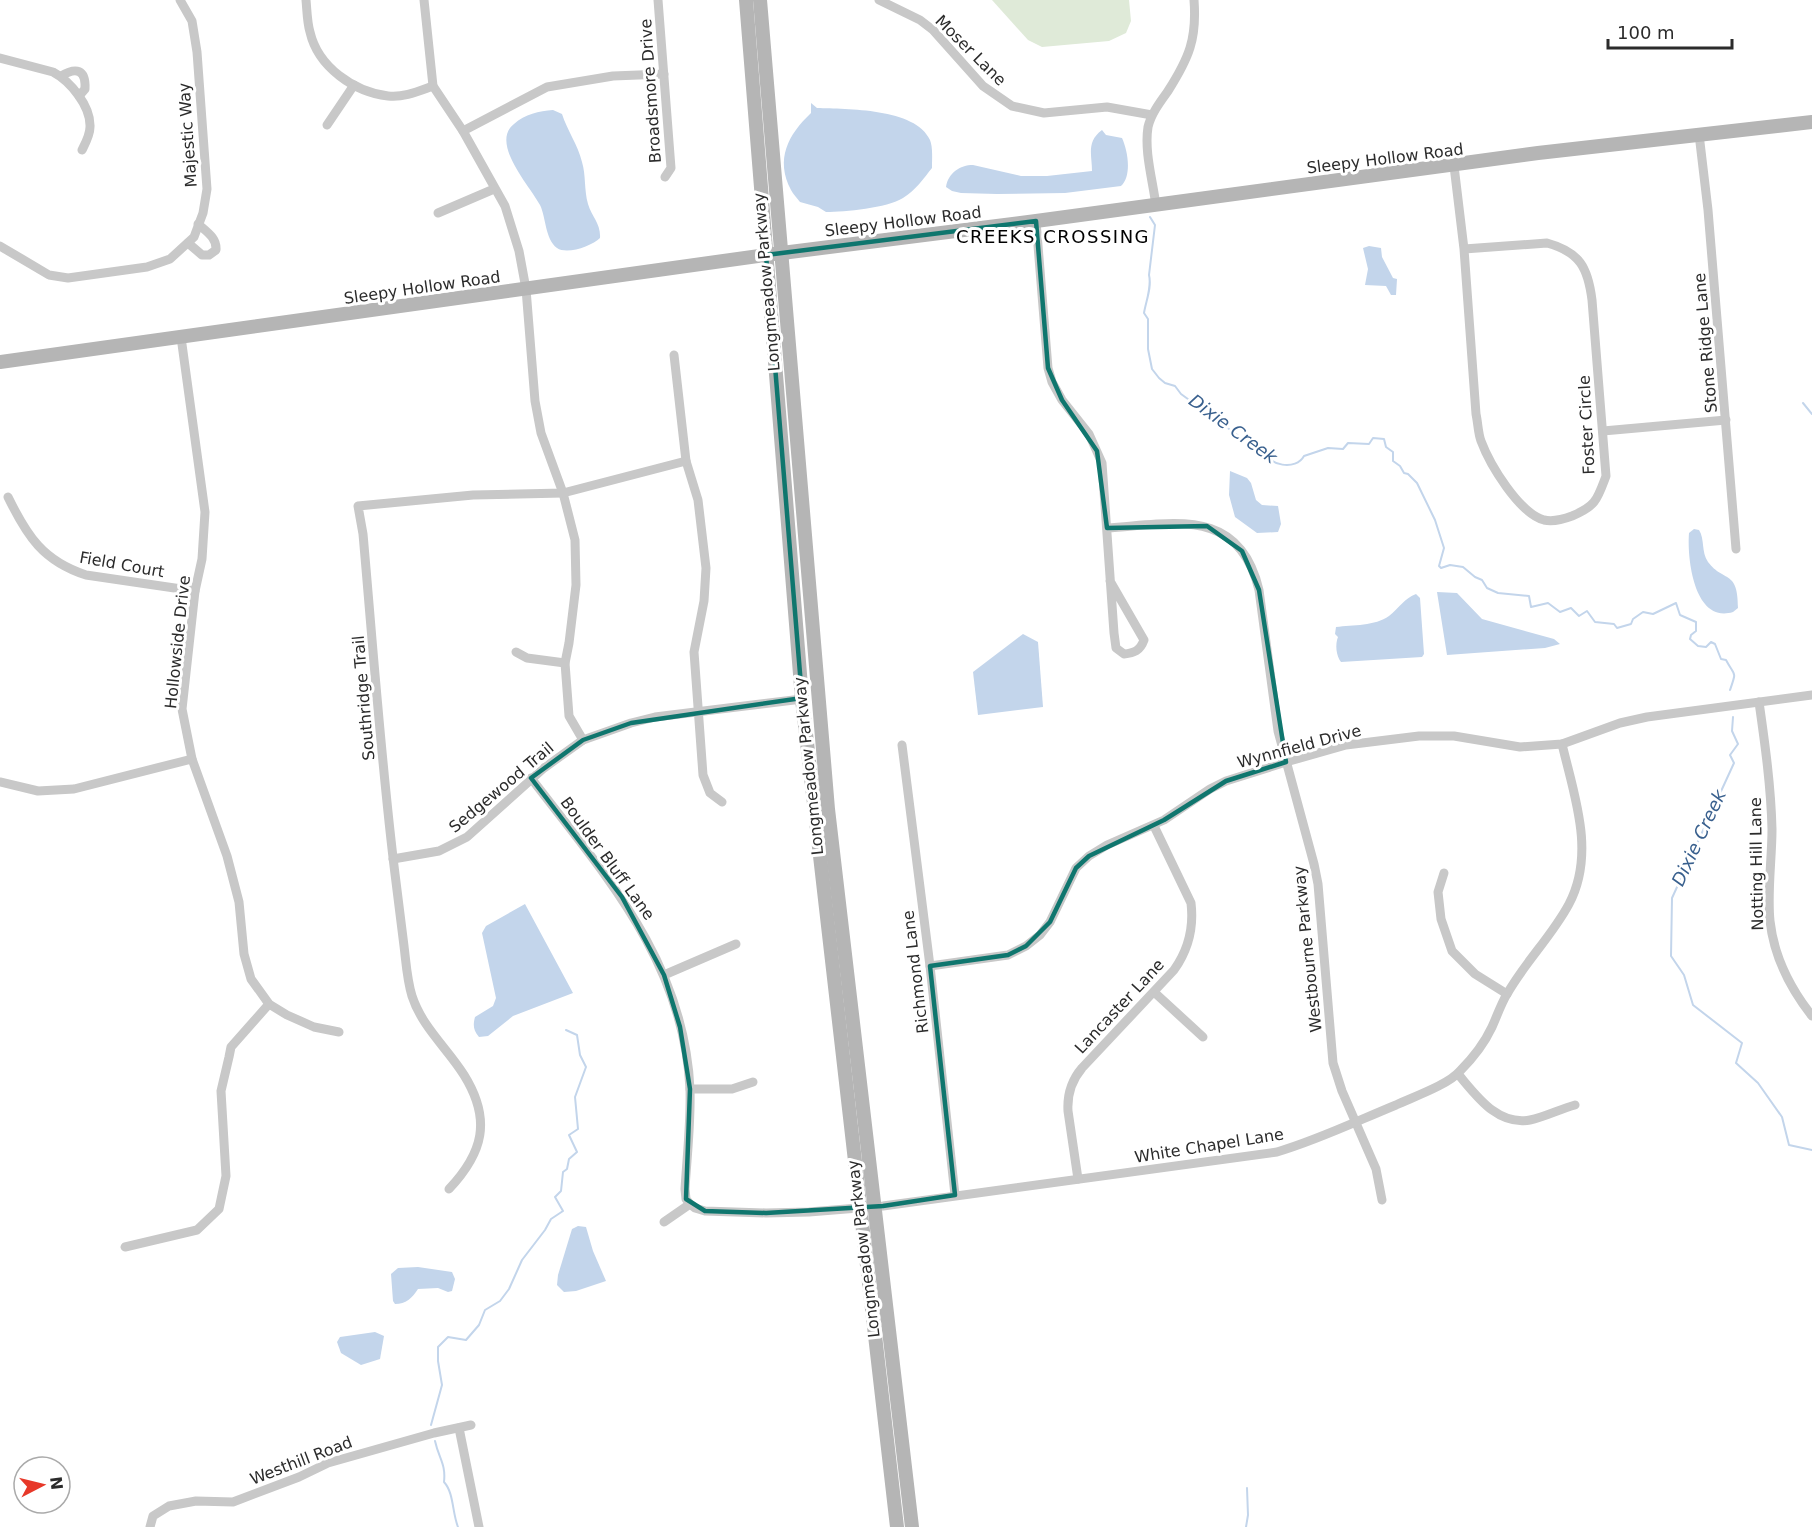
<svg xmlns="http://www.w3.org/2000/svg" width="1812" height="1527" font-family="'DejaVu Sans',sans-serif">
<style>
.green{fill:#dfead8}
.water{fill:#c3d5eb}
.lines{fill:none;stroke-linecap:round;stroke-linejoin:round}
.stream{stroke:#c3d5eb;stroke-width:2}
.street{stroke:#c8c8c8;stroke-width:9}
.secondary{stroke:#b5b5b5;stroke-width:14}
.marked{fill:none;stroke:#0f766e;stroke-width:4.5;stroke-linejoin:round}
.labels{text-anchor:middle;stroke-width:6;stroke-linejoin:round;paint-order:stroke}
.street-label{font-size:16px;fill:#2b2b2b;stroke:#fff}
.neighbourhood-label{font-size:18px;letter-spacing:1.5px;fill:#000;stroke:#fff}
.water-label{font-size:18px;font-style:italic;fill:#39608e;stroke:#fff}
</style>
<rect width="100%" height="100%" fill="#fff"/>
<polygon class="green" points="992,0 1129,0 1131,21 1126,33 1109,41 1042,47 1028,40"/>
<g class="water">
<path d="M 811,103 L 817,108 C 846,109 916,108 930,140 C 933,147 932,160 932,168 C 924,178 915,191 903,198 C 887,208 845,212 826,212 L 818,207 L 800,202 C 797,198 793,194 791,190 C 775,159 788,135 811,113 Z"/>
<path d="M 553,110 L 562,114 C 567,130 578,145 582,162 C 586,175 584,190 588,204 C 592,217 601,224 600,238 C 592,246 567,255 557,248 C 545,239 546,217 540,205 C 529,185 490,143 514,124 C 525,114 539,111 553,110 Z"/>
<path d="M 1102,130 L 1106,135 L 1122,138 C 1128,151 1132,176 1121,186 L 1065,193 L 997,194 L 961,193 L 952,191 L 946,187 C 948,173 960,165 973,165 L 1021,176 L 1047,176 L 1092,171 C 1092,155 1086,142 1102,130 Z"/>
<polygon points="1369,246 1381,248 1382,257 1393,278 1397,279 1396,295 1391,295 1386,286 1365,285 1368,269 1363,248"/>
<polygon points="1230,471 1247,478 1251,483 1256,500 1262,505 1278,506 1281,524 1278,532 1257,533 1235,517 1229,495"/>
<path d="M 1694,529 L 1699,530 C 1705,539 1701,552 1708,562 C 1724,583 1738,569 1738,608 L 1733,612 C 1694,624 1687,558 1689,533 Z"/>
<polygon points="1437,592 1457,593 1482,619 1554,639 1560,644 1545,648 1447,655"/>
<path d="M 1416,594 L 1420,598 L 1424,654 L 1422,657 L 1341,662 C 1336,656 1335,644 1338,637 L 1335,634 L 1336,627 C 1353,625 1375,626 1389,616 C 1399,608 1405,598 1416,594 Z"/>
<polygon points="1023,634 1038,642 1043,707 978,715 973,672"/>
<path d="M 525,904 L 573,993 L 513,1016 L 488,1036 L 479,1037 C 473,1030 473,1025 475,1017 L 493,1006 L 496,998 L 482,933 L 486,926 Z"/>
<polygon points="578,1226 586,1227 593,1251 606,1281 576,1291 564,1292 557,1285 558,1275 572,1229"/>
<path d="M 418,1267 L 452,1272 L 455,1279 L 452,1291 L 448,1292 L 438,1288 L 418,1289 C 412,1298 406,1304 395,1304 L 393,1301 L 391,1274 L 398,1268 Z"/>
<polygon points="375,1332 384,1336 380,1359 361,1365 341,1353 337,1342 340,1337"/>
</g>
<g class="lines">
<g class="stream">
<path d="M 1150,217 L 1155,225 L 1149,275 C 1152,287 1146,301 1144,313 L 1148,319 L 1148,349 L 1152,369 L 1159,378 L 1165,383 L 1175,386 L 1181,394 L 1258,450 L 1263,450 C 1268,466 1296,471 1304,456 L 1328,448 L 1343,449 L 1348,443 L 1369,444 L 1373,438 L 1384,439 L 1386,447 L 1393,452 L 1393,461 L 1400,466 L 1404,473 L 1408,474 L 1417,483 L 1435,520 L 1444,548 L 1439,566 L 1441,568 L 1450,565 L 1463,567 L 1475,577 L 1482,580 L 1487,588 L 1498,593 L 1529,596 L 1531,607 L 1548,603 L 1560,612 L 1571,608 L 1579,616 L 1587,611 L 1595,622 L 1614,624 L 1617,628 L 1631,624 L 1633,619 L 1643,612 L 1653,614 L 1676,603 L 1680,615 L 1696,622 L 1696,631 L 1691,635 L 1690,639 L 1698,646 L 1706,647 L 1711,642 L 1715,644 L 1721,659 L 1726,660 C 1735,677 1737,670 1730,690"/>
<polyline points="1803,403 1812,414"/>
<polyline points="1733,717 1732,731 1738,744 1730,755 1734,763 1672,898 1671,956 1684,975 1693,1005 1742,1043 1736,1063 1758,1083 1782,1117 1789,1145 1812,1150"/>
<polyline points="431,1425 442,1385 438,1361 438,1347 448,1337 466,1340 479,1325 485,1310 500,1301 509,1289 522,1260 545,1230 551,1219 563,1211 555,1197 561,1191 563,1172 567,1169 569,1159 577,1152 569,1135 578,1129 575,1097 586,1067 580,1055 577,1035 566,1030"/>
<path d="M 435,1441 C 439,1459 446,1464 444,1482 C 454,1493 452,1512 458,1527"/>
<polyline points="1246,1527 1248,1515 1247,1488"/>
</g>
<g class="street">
<path d="M 306,0 C 307,10 307,22 310,32 C 318,67 354,92 388,96 C 403,98 419,91 433,86"/>
<polyline points="424,0 433,86 463,131 505,206 519,251 526,289 535,401 541,433 563,493 575,540 576,585 569,643 565,663 569,716 583,740"/>
<polyline points="658,0 671,168 665,177"/>
<polyline points="879,0 920,20 933,30 983,86 1012,106 1044,113 1107,107 1152,115"/>
<path d="M 0,58 L 53,72 C 70,81 91,106 90,127 C 90,135 86,142 82,150"/>
<path d="M 61,76 C 76,67 86,69 85,89 L 79,96"/>
<polyline points="327,125 354,85"/>
<polyline points="463,131 547,87 613,76 664,74"/>
<polyline points="1699,134 1708,210 1736,549"/>
<path d="M 1454,166 L 1464,249 L 1476,414 C 1478,423 1478,433 1481,441 C 1490,465 1519,513 1544,520 C 1553,522 1564,519 1572,516 C 1596,506 1597,500 1606,476 L 1592,300 C 1588,268 1580,252 1547,243 L 1464,249"/>
<path d="M 1156,206 C 1153,181 1144,152 1148,127 C 1151,114 1160,102 1168,91 C 1189,58 1197,39 1194,0"/>
<polyline points="438,213 494,189"/>
<path d="M 1036,221 L 1048,368 L 1052,382 L 1062,400 L 1089,434 L 1102,463 L 1114,633 L 1116,648 L 1124,654 C 1134,653 1140,651 1144,640 L 1110,581"/>
<path d="M 188,243 L 202,255 L 209,255 L 216,250 C 217,238 207,232 198,224"/>
<polyline points="0,246 49,275 68,278 147,267 170,259 194,237 203,213 207,189 197,52 192,21 180,0"/>
<polyline points="181,337 205,512 202,559 195,591 182,709 192,759 227,856 239,902 244,954 251,979 269,1004 287,1015 314,1027 339,1032"/>
<polyline points="674,355 686,461 698,500 706,568 704,601 694,652 703,775 710,793 722,802"/>
<polyline points="1603,431 1726,420"/>
<path d="M 8,497 C 27,536 43,561 86,575 L 195,591"/>
<path d="M 1107,528 C 1174,524 1239,506 1259,590 L 1278,731 L 1314,864 L 1318,884 L 1333,1063 L 1342,1091 L 1376,1169 L 1382,1200"/>
<polyline points="516,652 527,658 565,663"/>
<path d="M 1759,702 C 1765,744 1771,787 1772,829 C 1772,859 1767,892 1770,921 C 1774,957 1790,988 1812,1016"/>
<polyline points="902,745 930,966 955,1195"/>
<path d="M 531,778 C 605,875 684,961 690,1089 C 691,1122 687,1156 685,1189 L 686,1199 L 690,1204 L 695,1208 L 705,1211 L 766,1213 L 809,1212 L 883,1206 L 1277,1152 C 1318,1140 1357,1121 1396,1105 C 1413,1097 1448,1085 1460,1071 C 1473,1058 1484,1044 1492,1027 C 1497,1016 1501,1004 1507,994 C 1525,962 1552,936 1569,904 C 1596,853 1574,795 1562,744"/>
<polyline points="0,782 38,791 74,789 192,759"/>
<polyline points="393,859 439,851 467,837 544,768 583,740 631,723 655,717 802,699"/>
<polyline points="1444,873 1438,892 1441,919 1452,951 1475,974 1507,994"/>
<polyline points="930,966 1008,955 1026,946 1040,935 1050,922 1076,868 1089,856 1107,845 1164,820 1210,789 1226,781 1286,762 1346,745 1419,736 1454,736 1520,747 1562,744 1620,723 1647,717 1812,695"/>
<polyline points="664,975 736,944"/>
<polyline points="1154,992 1203,1037"/>
<path d="M 1458,1074 C 1476,1095 1497,1126 1530,1120 C 1545,1117 1560,1109 1575,1105"/>
<polyline points="690,1089 732,1089 753,1082"/>
<path d="M 1078,1179 L 1068,1111 C 1067,1094 1071,1081 1082,1068 L 1174,970 C 1189,949 1194,928 1191,903 L 1154,826"/>
<path d="M 449,1189 C 483,1153 492,1120 464,1075 C 447,1048 422,1027 412,996 C 407,980 406,962 404,946 C 401,922 398,898 395,874 C 381,761 373,647 363,534 L 358,506 L 473,495 L 563,493 L 686,461"/>
<polyline points="664,1222 690,1204"/>
<polyline points="125,1247 197,1230 219,1209 226,1176 221,1091 229,1057 231,1047 269,1004"/>
<polyline points="459,1428 479,1527"/>
<polyline points="150,1527 153,1516 169,1506 196,1501 233,1502 299,1477 328,1463 434,1433 471,1425"/>
</g>
<g class="secondary">
<polyline points="746,0 802,699 897,1527"/>
<polyline points="760,0 828,809 912,1527"/>
<polyline points="0,362 766,255 1036,221 1538,153 1812,122"/>
</g>
</g>
<path class="marked" d="M 1036,221 L 1048,368 L 1062,400 L 1097,451 L 1107,528 L 1207,526 L 1242,551 L 1259,590 L 1286,762 L 1226,781 L 1164,820 L 1089,856 L 1076,868 L 1050,922 L 1026,946 L 1008,955 L 930,966 L 955,1195 L 883,1206 L 766,1213 L 705,1211 L 686,1199 L 690,1089 L 680,1027 L 664,975 L 622,897 L 531,778 L 583,740 L 631,723 L 802,698 L 766,255 Z"/>
<g class="labels">
<g class="street-label">
<text transform="translate(971 50) rotate(45)" y="6">Moser Lane</text>
<text transform="translate(650 91) rotate(-94)" y="6">Broadsmore Drive</text>
<text transform="translate(187 135) rotate(-94)" y="6">Majestic Way</text>
<text transform="translate(1385 158) rotate(-7)" y="6">Sleepy Hollow Road</text>
<text transform="translate(903 221) rotate(-7)" y="6">Sleepy Hollow Road</text>
<text transform="translate(766 282) rotate(-95)" y="6">Longmeadow Parkway</text>
<text transform="translate(422 287) rotate(-8)" y="6">Sleepy Hollow Road</text>
<text transform="translate(1705 343) rotate(-95)" y="6">Stone Ridge Lane</text>
<text transform="translate(1586 425) rotate(-93)" y="6">Foster Circle</text>
<text transform="translate(122 564) rotate(10)" y="6">Field Court</text>
<text transform="translate(177 642) rotate(-84)" y="6">Hollowside Drive</text>
<text transform="translate(363 698) rotate(-95)" y="6">Southridge Trail</text>
<text transform="translate(1299 746) rotate(-15)" y="6">Wynnfield Drive</text>
<text transform="translate(808 766) rotate(-96)" y="6">Longmeadow Parkway</text>
<text transform="translate(501 787) rotate(-40)" y="6">Sedgewood Trail</text>
<text transform="translate(608 858) rotate(54)" y="6">Boulder Bluff Lane</text>
<text transform="translate(1756 864) rotate(-91)" y="6">Notting Hill Lane</text>
<text transform="translate(1307 949) rotate(-96)" y="6">Westbourne Parkway</text>
<text transform="translate(915 972) rotate(-97)" y="6">Richmond Lane</text>
<text transform="translate(1119 1006) rotate(-47)" y="6">Lancaster Lane</text>
<text transform="translate(1209 1145) rotate(-9)" y="6">White Chapel Lane</text>
<text transform="translate(863 1249) rotate(-97)" y="6">Longmeadow Parkway</text>
<text transform="translate(301 1460) rotate(-21)" y="6">Westhill Road</text>
</g>
<g class="neighbourhood-label">
<text x="1053" y="243">CREEKS CROSSING</text>
</g>
<g class="water-label">
<text transform="translate(1233 429) rotate(36)" y="6">Dixie Creek</text>
<text transform="translate(1699 838) rotate(-65)" y="6">Dixie Creek</text>
</g>
</g>
<g transform="translate(42 1485) rotate(83)"><circle r="28" fill="#ffffff" stroke="#aaaaaa" stroke-width="1.5"/>
<path d="M0-4.5L10 22L0 15L-10 22Z" fill="#e73829"/>
<text y="-9" font-size="16" font-weight="bold" text-anchor="middle" fill="#2b2b2b">N</text>
</g>
<path d="M1608 39v9h124v-9" fill="none" stroke="#2b2b2b" stroke-width="3"/>
<text x="1617" y="39" font-size="18" fill="#2b2b2b" stroke="#ffffff" stroke-width="4.5" paint-order="stroke">100 m</text>
</svg>
